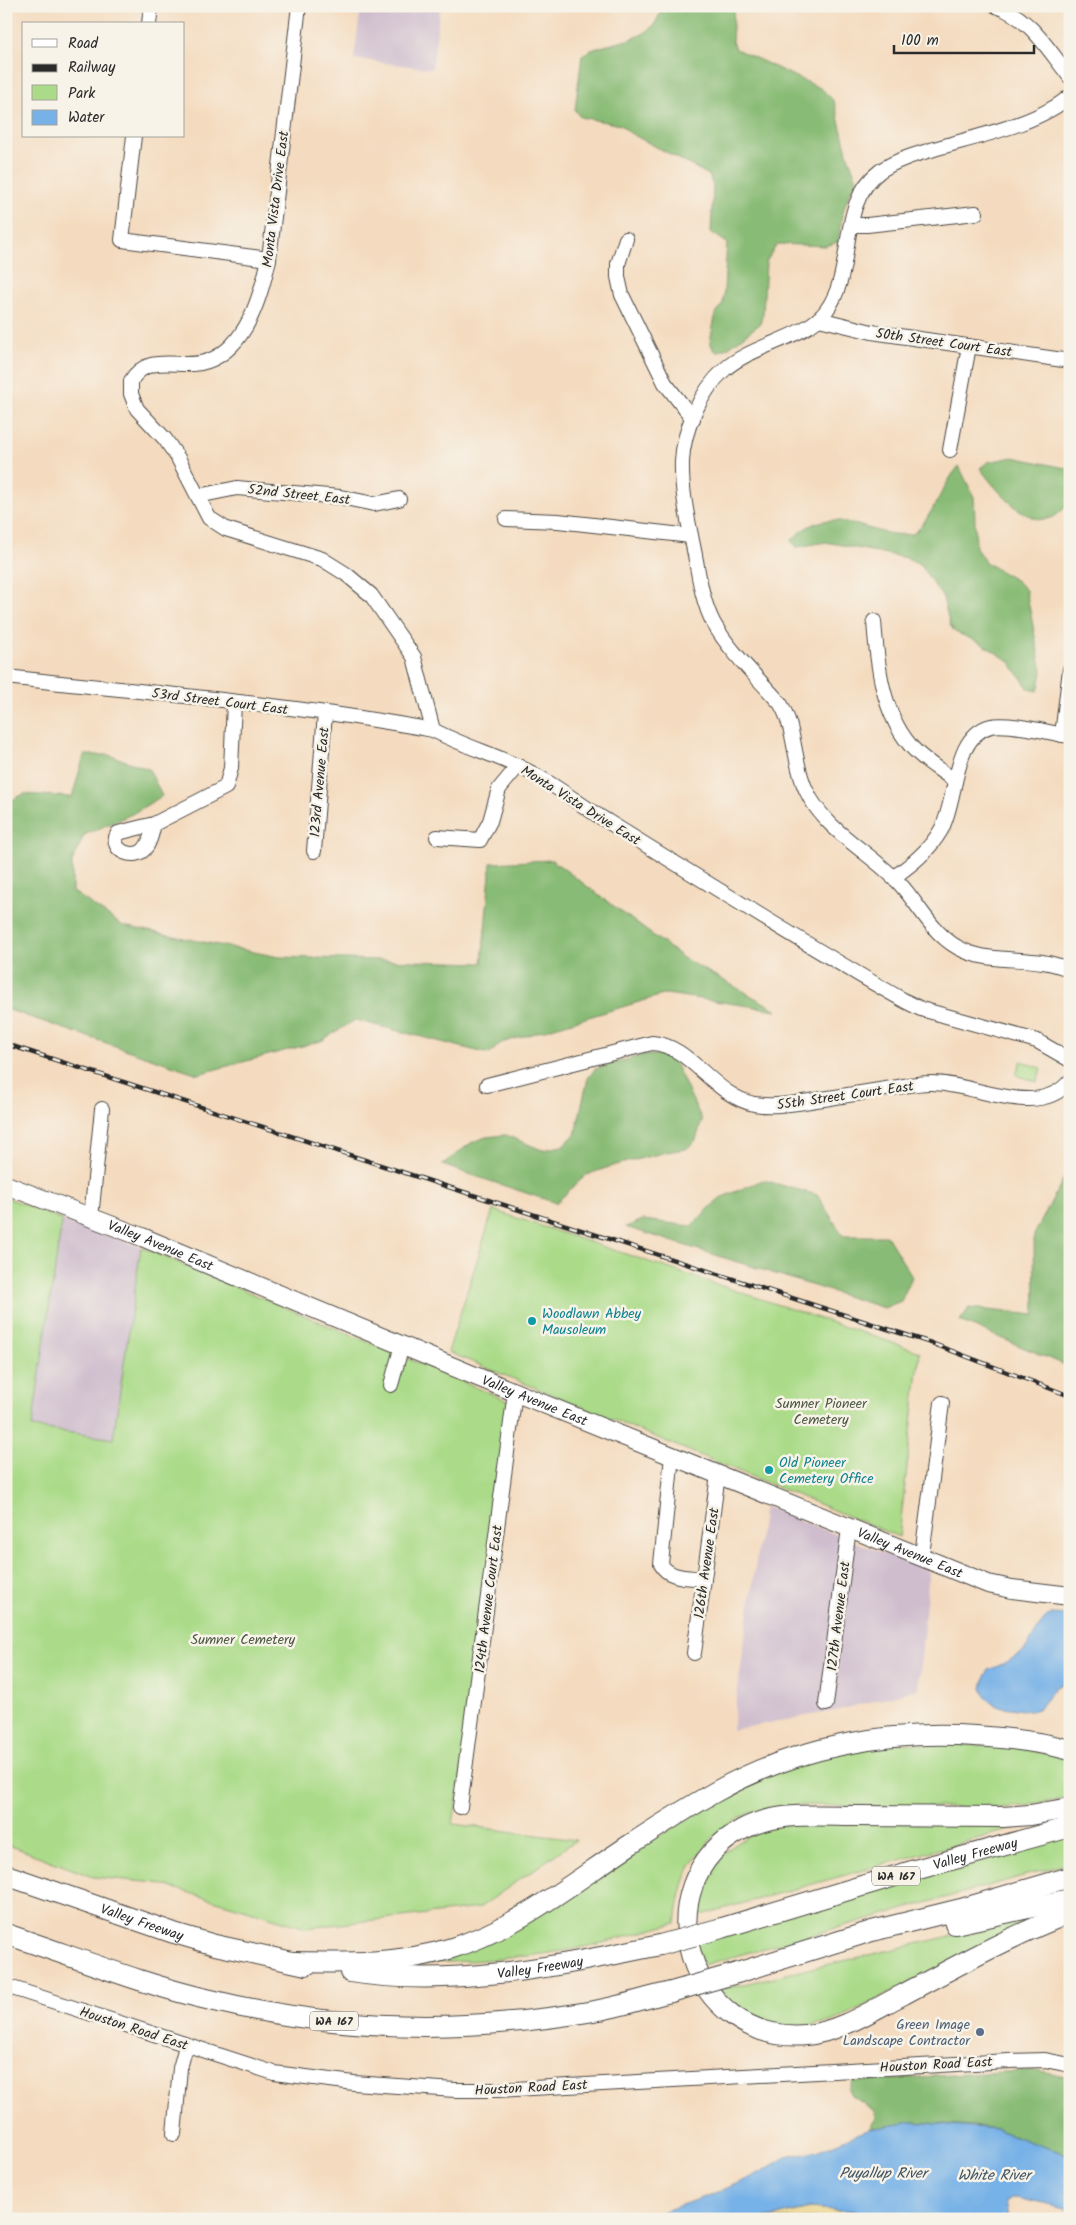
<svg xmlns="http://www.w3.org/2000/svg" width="1076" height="2225" font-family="Kalam,sans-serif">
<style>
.industrial{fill:#cfbdce}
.green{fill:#abdb89;stroke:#6b835a}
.forest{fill:#88bb75;stroke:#5a7350}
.sand{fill:#eeda9e;stroke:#8c8264}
.water{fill:#76b1e7;stroke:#506e89}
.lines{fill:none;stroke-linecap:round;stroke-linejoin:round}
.minor-casing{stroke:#494541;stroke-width:16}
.major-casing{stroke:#494541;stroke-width:20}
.highway-casing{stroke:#494541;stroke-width:22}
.minor{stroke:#fff;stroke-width:14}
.major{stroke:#fff;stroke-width:18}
.highway{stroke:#fff;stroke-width:20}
.rail-casing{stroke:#2b2b2b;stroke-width:4.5}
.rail{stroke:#f7f3e8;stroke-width:2.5;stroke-dasharray:8;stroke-linecap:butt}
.highway-bridge-casing{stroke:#494541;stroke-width:22;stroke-linecap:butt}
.highway-bridge{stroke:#fff;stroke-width:20}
.culture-dot{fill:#0f9aa8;stroke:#f7f3e8;stroke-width:2}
.service-dot{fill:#5c6f8a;stroke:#f7f3e8;stroke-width:2}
.labels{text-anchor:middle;stroke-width:5;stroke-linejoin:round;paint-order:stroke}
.shield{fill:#f7f3e8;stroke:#686764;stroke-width:1}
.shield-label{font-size:12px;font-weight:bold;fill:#2b2b2b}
.street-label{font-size:14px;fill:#2b2b2b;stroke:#f7f3e8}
.culture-label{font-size:14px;fill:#0d838f;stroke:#f7f3e8;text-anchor:start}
.park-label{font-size:14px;fill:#4b5742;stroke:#f7f3e8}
.service-label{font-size:14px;fill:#4e5e75;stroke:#f7f3e8;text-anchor:end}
.water-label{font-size:15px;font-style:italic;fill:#425363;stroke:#f7f3e8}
</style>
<rect width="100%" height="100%" fill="#f7f3e8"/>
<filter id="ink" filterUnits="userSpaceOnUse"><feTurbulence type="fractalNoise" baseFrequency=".02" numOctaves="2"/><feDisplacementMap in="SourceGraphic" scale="10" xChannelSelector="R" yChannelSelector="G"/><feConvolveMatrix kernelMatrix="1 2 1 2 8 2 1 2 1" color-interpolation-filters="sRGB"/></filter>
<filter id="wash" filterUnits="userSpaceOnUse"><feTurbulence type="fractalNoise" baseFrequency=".0096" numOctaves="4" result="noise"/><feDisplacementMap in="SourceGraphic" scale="20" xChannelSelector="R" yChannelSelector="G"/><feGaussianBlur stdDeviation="1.12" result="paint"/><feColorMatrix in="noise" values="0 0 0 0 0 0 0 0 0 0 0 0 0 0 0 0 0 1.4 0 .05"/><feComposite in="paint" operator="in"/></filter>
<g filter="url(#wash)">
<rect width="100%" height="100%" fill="#f4dbbf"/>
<g class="industrial">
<polygon points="361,6 440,6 432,69 354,59"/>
<polygon points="62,1220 141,1247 113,1439 31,1427"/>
<polygon points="764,1506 929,1571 918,1689 839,1710 732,1730"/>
</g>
<g class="green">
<polygon points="1021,1061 1041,1068 1037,1082 1016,1075"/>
<polygon points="6,1197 62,1220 32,1427 113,1439 141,1247 511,1402 483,1639 453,1824 576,1840 479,1908 306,1928 157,1883 93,1877 6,1844"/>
<polygon points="493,1210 920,1352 899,1537 448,1352"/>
<path d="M 895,1743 L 1009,1746 L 1070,1759 L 1070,1798 L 1026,1806 L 997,1808 L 800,1805 C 791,1806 781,1806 772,1807 C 736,1812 702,1841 687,1874 C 681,1889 678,1906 676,1923 C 648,1930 621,1939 594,1945 C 539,1957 482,1961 426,1963 L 648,1843 L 748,1782 L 821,1757 Z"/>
<path d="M 1041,1821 L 697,1916 C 699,1906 699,1894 703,1885 C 719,1845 756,1828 796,1823 Z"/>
<polygon points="1070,1835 1070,1863 703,1965 695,1940"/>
<polygon points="1054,1912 831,2022 786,2029 747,2017 718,1990"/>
</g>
<g class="forest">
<path d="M 663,6 L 734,6 L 732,42 L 736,49 L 822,89 L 834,101 L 848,156 L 857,180 C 844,200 841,219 838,242 L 826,246 L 777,244 L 766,262 L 763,313 L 760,324 L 729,347 L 717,352 L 713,349 L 710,341 L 716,313 L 723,304 L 727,243 L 711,232 L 713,186 L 709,175 L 630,133 L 621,125 L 580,117 L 575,110 L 582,55 C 601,42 636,44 652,27 C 657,22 660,13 663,6 Z"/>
<path d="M 1013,457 L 1070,469 L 1070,504 C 1063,508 1058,516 1051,518 C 1027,528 992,485 980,468 L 988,462 Z"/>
<path d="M 959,466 L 974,497 L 976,548 L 985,562 L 1017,581 L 1026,590 L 1042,672 L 1038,691 L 1029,689 L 1009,661 L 981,643 L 955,632 L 950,625 L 943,598 L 920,564 L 907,558 L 826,542 L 797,547 L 791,541 C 826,503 853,528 893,534 C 899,535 906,534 913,534 C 934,516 941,486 959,466 Z"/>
<polygon points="84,755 109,755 149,769 162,796 132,814 84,835 72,862 72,891 123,926 279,957 482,963 491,863 552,860 683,958 777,1010 666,994 501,1043 489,1054 355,1020 321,1041 198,1074 6,1009 6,803 24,794 72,797"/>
<polygon points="643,1055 662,1055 675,1063 702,1120 696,1140 686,1149 666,1152 612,1166 586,1175 556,1203 442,1165 471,1143 486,1137 506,1135 542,1150 562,1146 575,1135 588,1078 595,1069"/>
<polygon points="1070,1171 1070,1367 960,1321 969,1308 1035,1315 1034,1235 1067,1172"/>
<polygon points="763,1180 817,1195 843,1236 887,1236 912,1277 901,1301 884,1308 626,1227 643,1220 691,1226 720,1198"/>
<polygon points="1036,2070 1070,2077 1070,2155 1030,2142 996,2129 973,2126 913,2122 869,2129 876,2118 875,2111 853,2097 849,2089 853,2081"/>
</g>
<polygon class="sand" points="809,2208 853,2211 880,2219 765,2219"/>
<g class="water">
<polygon points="1052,1614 1070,1615 1070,1680 1056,1687 1038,1709 1030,1711 998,1706 986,1698 982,1688 985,1676 989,1670 1007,1662 1024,1651 1046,1617"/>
<polygon points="913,2122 996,2129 1030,2142 1070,2155 1070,2210 1017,2198 1011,2199 1006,2203 1009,2219 880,2219 853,2211 809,2208 765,2219 642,2219 718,2192 754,2176 786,2157 820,2150 869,2129"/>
</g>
</g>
<g filter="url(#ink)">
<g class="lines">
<g class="minor-casing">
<g id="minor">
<path d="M 299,6 L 269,259 C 261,295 247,347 208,361 C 182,371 148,351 131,381 L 131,394 L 137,409 L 165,439 L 178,458 L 209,518 L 226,529 L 322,559 L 346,574 L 371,595 L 414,657 L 433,730 C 467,748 504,757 537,776 C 561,789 583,807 607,821 C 706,882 804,944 905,1001 L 921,1009 L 1037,1041 L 1070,1060"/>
<path d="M 996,6 C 1030,17 1049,51 1070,77"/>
<polyline points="149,24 151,6"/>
<path d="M 1070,96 C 1037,125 973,137 931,150 C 914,155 896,160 880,171 C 836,204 857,270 826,311 C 806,338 751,345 724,370 C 701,391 683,430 682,462 C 681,492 689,525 695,555 C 699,578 703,604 714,624 C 731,653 758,678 780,703 C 796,728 793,763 806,790 C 825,832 870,851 900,884 C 921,907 934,938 965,951 C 998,965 1037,954 1070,970"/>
<polyline points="134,136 122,240 269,259"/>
<polyline points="852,225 867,225 976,213"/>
<polyline points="626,239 618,264 618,277 622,295 665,383 693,419"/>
<polyline points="819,319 872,332 1070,361"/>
<polyline points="950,450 969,346"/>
<polyline points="198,496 237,488 340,497 374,504 399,499"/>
<polyline points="506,519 558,521 691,536"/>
<path d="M 874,621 C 877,663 882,712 910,745 C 922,760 941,770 955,781"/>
<path d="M 6,677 C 148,693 292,704 433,730"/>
<polyline points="1062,735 1070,669"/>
<path d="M 154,824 C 152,831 151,841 146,847 C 137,862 107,851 118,833 L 154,824 L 226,787 L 231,768 L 234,703"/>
<polyline points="437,837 480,840 490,821 499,789 518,766"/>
<polyline points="314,851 325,713"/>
<path d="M 893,878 C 912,864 929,851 941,830 C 958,799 952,736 991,726 C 1009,722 1050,733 1070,736"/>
<path d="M 487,1085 L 652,1043 C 691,1045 712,1095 754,1104 C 772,1107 791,1104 810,1101 C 837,1097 865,1092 892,1088 C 904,1086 917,1083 930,1083 C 973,1082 1037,1121 1070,1081"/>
<polyline points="91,1218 102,1109"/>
<polyline points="391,1385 402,1345"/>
<path d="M 672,1456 L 661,1564 C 668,1579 690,1577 704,1579"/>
<polyline points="919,1557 923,1547 942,1403"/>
<polyline points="694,1653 717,1482 724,1477"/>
<polyline points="826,1704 849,1528"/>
<polyline points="460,1807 515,1392"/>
<polyline points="6,1986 274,2073 354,2083 455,2090 499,2090 1009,2061 1045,2060 1070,2065"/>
<polyline points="174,2134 180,2068 186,2046"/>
</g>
</g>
<g class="major-casing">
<g id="major">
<path id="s1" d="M 6,1185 L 142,1237 L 480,1378 L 988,1584 L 1012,1589 L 1070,1596"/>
</g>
</g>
<g class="highway-casing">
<g id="highway">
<path d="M 1070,1808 L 1030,1815 L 1003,1817 C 954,1817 906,1816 857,1816 C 820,1816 777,1811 743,1829 C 640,1883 688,2045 806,2035 C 840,2032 874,2009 904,1994 C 958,1965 1013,1935 1070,1913"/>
<path id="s2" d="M 6,1875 L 174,1933 L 215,1945 L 306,1965"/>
<polyline points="955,1924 1070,1899"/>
<path id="s3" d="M 722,1928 L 915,1870 L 1070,1827"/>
<path d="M 6,1934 C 75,1957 144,1985 215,2001 C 339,2031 468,2033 594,2011 C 619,2007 645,1998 671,1992"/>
<path d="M 294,1962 C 346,1963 402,1964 452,1948 C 517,1928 572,1883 628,1846 C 657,1827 687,1808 717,1791 C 796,1747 886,1730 975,1736 C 1007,1738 1039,1741 1070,1750"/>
<path id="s4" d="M 350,1972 C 453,1988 559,1966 660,1945"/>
<polyline points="737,1973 872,1931 961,1909 1070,1877"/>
</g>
</g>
<use href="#minor" class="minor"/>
<use href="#major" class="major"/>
<use href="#highway" class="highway"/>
<g class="rail-casing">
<polyline id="rail" points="6,1044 931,1343 1070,1396"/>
</g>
<use href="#rail" class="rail"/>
<g class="highway-bridge-casing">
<g id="highway-bridge">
<polyline points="660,1945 722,1928"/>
<polyline points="671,1992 737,1973"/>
</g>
</g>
<use href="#highway-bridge" class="highway-bridge"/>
</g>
</g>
<g class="culture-dot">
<circle cx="532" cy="1321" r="5"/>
<circle cx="769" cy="1470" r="5"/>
</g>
<circle class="service-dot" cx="980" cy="2032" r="5"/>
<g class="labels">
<g class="shield">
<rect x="872" y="1866.5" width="48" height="19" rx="4"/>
<rect x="310" y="2011.5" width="48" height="19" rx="4"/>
</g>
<g class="shield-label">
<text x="896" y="1880">WA 167</text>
<text x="334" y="2025">WA 167</text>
</g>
<g class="street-label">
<text transform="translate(275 199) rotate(-83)" y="5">Monta Vista Drive East</text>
<text transform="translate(944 342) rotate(8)" y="5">50th Street Court East</text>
<text transform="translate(299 494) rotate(6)" y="5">52nd Street East</text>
<text transform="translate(220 701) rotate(7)" y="5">53rd Street Court East</text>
<text transform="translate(319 782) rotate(-85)" y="5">123rd Avenue East</text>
<text transform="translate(581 805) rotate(32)" y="5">Monta Vista Drive East</text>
<text transform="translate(845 1095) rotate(-8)" y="5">55th Street Court East</text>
<text dy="5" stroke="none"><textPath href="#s1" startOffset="166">Valley Avenue East</textPath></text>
<text dy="5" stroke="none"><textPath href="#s1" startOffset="571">Valley Avenue East</textPath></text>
<text dy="5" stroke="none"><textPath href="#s1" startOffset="976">Valley Avenue East</textPath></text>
<text transform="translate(706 1563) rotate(-82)" y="5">126th Avenue East</text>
<text transform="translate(488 1599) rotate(-83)" y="5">124th Avenue Court East</text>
<text transform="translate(838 1616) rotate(-83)" y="5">127th Avenue East</text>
<text dy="5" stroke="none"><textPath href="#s3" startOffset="264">Valley Freeway</textPath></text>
<text dy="5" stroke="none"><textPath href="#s2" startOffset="144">Valley Freeway</textPath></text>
<text dy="5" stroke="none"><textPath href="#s4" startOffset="191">Valley Freeway</textPath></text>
<text transform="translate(134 2028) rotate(18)" y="5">Houston Road East</text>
<text transform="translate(936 2064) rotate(-3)" y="5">Houston Road East</text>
<text transform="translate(531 2087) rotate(-3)" y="5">Houston Road East</text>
</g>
<g class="culture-label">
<text x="542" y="1318">Woodlawn Abbey<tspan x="542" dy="16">Mausoleum</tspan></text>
<text x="779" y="1467">Old Pioneer<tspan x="779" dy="16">Cemetery Office</tspan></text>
</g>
<g class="park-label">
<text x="821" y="1408">Sumner Pioneer<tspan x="821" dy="16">Cemetery</tspan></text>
<text x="243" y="1644">Sumner Cemetery</text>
</g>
<g class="service-label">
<text x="970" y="2029">Green Image<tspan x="970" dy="16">Landscape Contractor</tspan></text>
</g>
<g class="water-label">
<text x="883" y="2178">Puyallup River</text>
<text x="994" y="2180">White River</text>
</g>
</g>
<rect width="1076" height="2225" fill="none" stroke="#f7f3e8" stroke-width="25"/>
<rect x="22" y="22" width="162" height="115" fill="#f7f3e8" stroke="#a5a39c"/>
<rect x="32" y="39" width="25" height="8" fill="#ffffff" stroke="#a5a39c"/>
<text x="68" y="48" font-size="15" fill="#2b2b2b">Road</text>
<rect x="32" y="64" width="25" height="8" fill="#2b2b2b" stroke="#a5a39c"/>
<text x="68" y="72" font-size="15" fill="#2b2b2b">Railway</text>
<rect x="32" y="85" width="25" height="15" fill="#abdb89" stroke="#a5a39c"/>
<text x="68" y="98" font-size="15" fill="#2b2b2b">Park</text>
<rect x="32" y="110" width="25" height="15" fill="#76b1e7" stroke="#a5a39c"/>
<text x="68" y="122" font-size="15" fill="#2b2b2b">Water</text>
<path d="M894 45v8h140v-8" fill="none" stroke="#2b2b2b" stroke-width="2.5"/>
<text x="901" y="45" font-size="15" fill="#2b2b2b" stroke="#f7f3e8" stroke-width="4" paint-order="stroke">100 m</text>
</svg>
